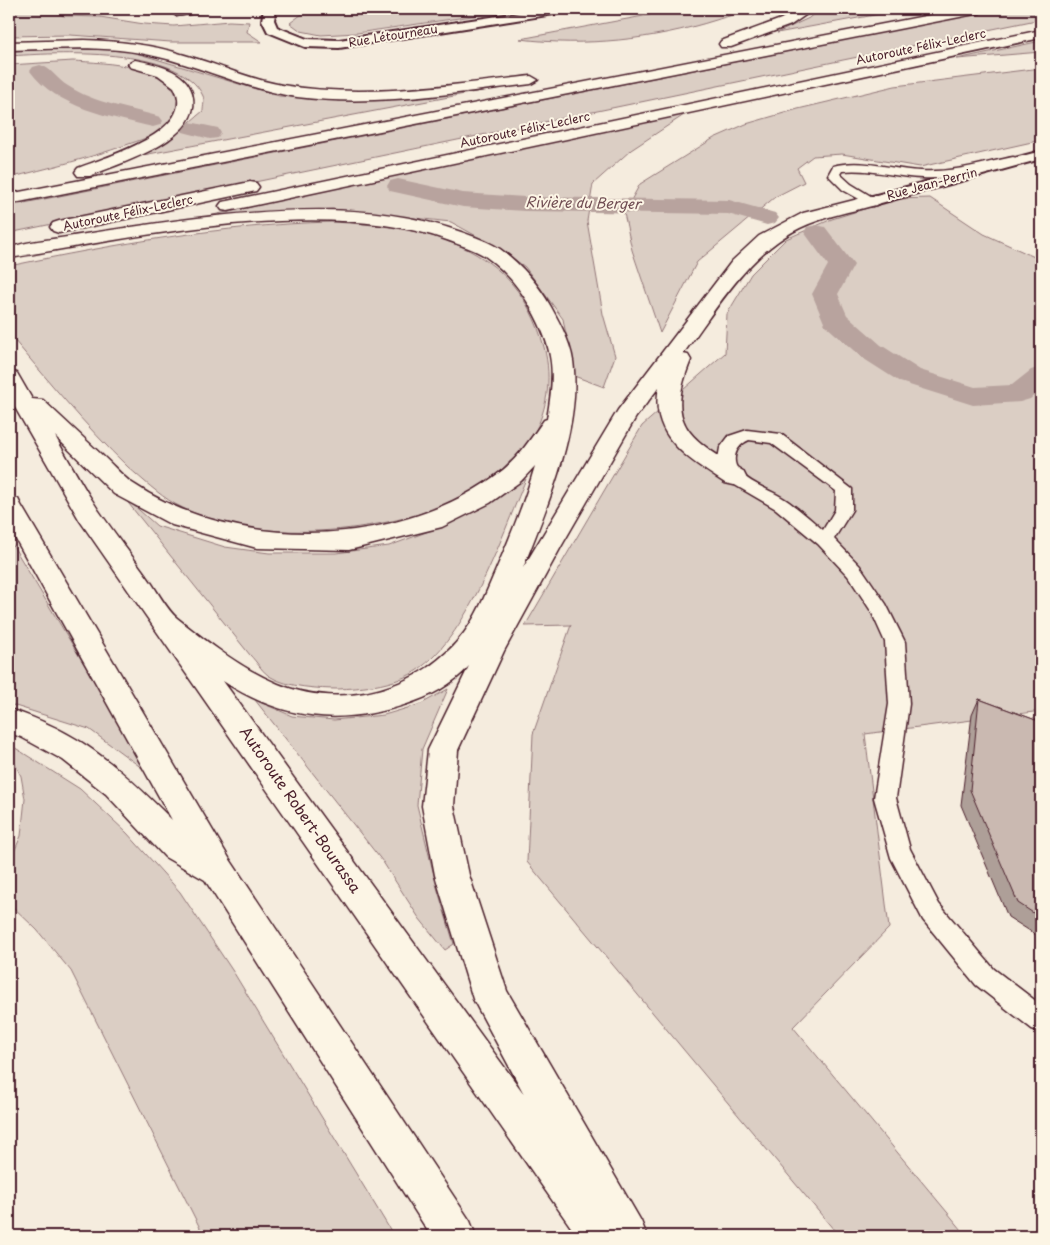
<svg xmlns="http://www.w3.org/2000/svg" width="1050" height="1245" font-family="'Playpen Sans',sans-serif">
<style>
.green{fill:#dbcec4;stroke:#927678}
.lines{fill:none;stroke-linecap:round;stroke-linejoin:round}
.river{fill:#b8a39e;fill-rule:evenodd}
.minor-casing{stroke:#4a1f2b;stroke-width:3}
.tertiary-casing{stroke:#4a1f2b;stroke-width:4}
.motorway-casing{stroke:#4a1f2b;stroke-width:3}
.minor{fill:#fcf5e5;fill-rule:evenodd}
.tertiary{fill:#fcf5e5;fill-rule:evenodd}
.motorway{fill:#fcf5e5;fill-rule:evenodd}
.wall{fill:#ae9f98;stroke:#4a1f2b}
.shaded-wall{fill:#8d827c;stroke:#4a1f2b}
.building{fill:#cab9b1;stroke:#4a1f2b}
.labels{text-anchor:middle;stroke-width:4;stroke-linejoin:round;paint-order:stroke}
.far-street-label{font-size:12px;fill:#4a1f2b;stroke:#fcf5e5}
.far-water-label{font-size:14px;font-style:italic;fill:#704d53;stroke:#fcf5e5}
.street-label{font-size:15px;fill:#4a1f2b;stroke:#fcf5e5}
</style>
<rect width="100%" height="100%" fill="#f5ecde"/>
<filter id="ink" filterUnits="userSpaceOnUse"><feTurbulence type="fractalNoise" baseFrequency=".02" numOctaves="2"/><feDisplacementMap in="SourceGraphic" scale="10" xChannelSelector="R" yChannelSelector="G"/><feConvolveMatrix kernelMatrix="1 2 1 2 8 2 1 2 1" color-interpolation-filters="sRGB"/></filter>
<g filter="url(#ink)">
<g class="green">
<polygon points="9,9 49,9 64,16 100,17 144,24 174,26 229,21 249,22 247,32 262,42 171,42 70,35 9,36"/>
<polygon points="371,9 520,9 357,33 321,35 301,31 290,23 306,11"/>
<path d="M 681,9 L 744,9 C 737,15 724,17 716,20 C 653,40 585,47 520,39 Z"/>
<polygon points="819,9 907,9 777,33 809,18"/>
<polygon points="1001,9 1041,9 1041,19 9,233 9,206"/>
<polygon points="1041,41 1041,52 957,59"/>
<path d="M 59,49 L 126,50 L 279,96 L 334,100 L 402,99 L 491,89 L 138,156 L 161,146 L 203,111 C 203,107 205,100 203,96 C 181,45 54,53 9,56 L 9,51 Z"/>
<path d="M 73,61 C 105,63 174,64 179,105 C 180,111 173,124 167,127 C 155,136 140,140 126,145 C 87,159 48,168 9,178 L 9,65 Z"/>
<polygon points="1041,68 1041,140 920,167 842,154 813,156 797,168 804,182 775,197 697,262 660,333 632,250 624,213 640,184 714,138 746,124 798,109 895,86"/>
<polygon points="687,113 631,150 593,184 587,221 603,314 615,356 604,387 574,376 563,319 525,267 500,249 451,222 332,209 199,218"/>
<polygon points="930,198 984,234 1041,260 1041,379 1038,384 1041,390 1041,711 865,734 889,928 793,1027 967,1236 839,1236 527,862 533,734 571,625 525,626 642,426 725,353 727,314 751,274 786,239 832,219 896,199"/>
<path d="M 331,222 C 425,226 516,243 544,347 C 553,379 547,414 529,442 C 524,450 515,457 508,463 C 497,475 480,490 465,497 C 383,534 257,548 175,504 C 158,494 143,480 128,467 C 85,426 47,379 9,334 L 9,266 C 116,244 222,225 331,222 Z"/>
<path d="M 526,479 C 501,537 465,650 405,677 C 384,686 361,688 338,689 C 321,689 286,687 271,677 C 263,673 257,662 250,655 L 121,494 L 157,526 L 225,547 L 269,553 L 336,553 L 389,546 L 453,522 Z"/>
<polygon points="9,539 150,774 89,729 9,704"/>
<polygon points="448,689 422,749 417,805 436,884 454,944 445,950 419,918 383,862 255,700 292,716 334,720 384,715 421,704"/>
<polygon points="9,744 80,789 127,833 180,892 234,973 394,1236 204,1236 71,971 37,930 9,903 9,863 21,836 25,799 21,776 9,752"/>
</g>
<g class="lines">
<g class="river">
<path d="M 40,65 C 52,68 57,80 68,86 C 94,103 130,108 160,117 L 163,121 L 160,125 L 153,127 C 112,117 56,108 30,71 L 33,67 Z"/>
<polygon points="190,122 218,128 221,133 218,138 210,139 183,132 179,128 183,124"/>
<polygon points="398,179 463,193 525,197 729,200 775,213 779,218 775,223 767,225 728,214 525,211 463,207 390,191 387,186 390,181"/>
<polygon points="816,225 825,227 854,265 838,294 847,315 881,345 920,370 975,387 1012,385 1031,370 1041,367 1041,390 1030,399 1020,402 973,405 900,382 861,357 825,325 812,294 828,265 804,232 807,227"/>
</g>
<g class="minor-casing">
<g id="minor">
<path d="M 1013,157 L 1017,158 L 1017,162 C 986,170 954,180 922,178 C 895,177 869,168 842,171 L 840,174 L 851,184 L 874,198 L 876,201 L 874,204 L 870,205 L 843,190 L 828,175 L 833,166 C 862,158 892,170 921,171 C 953,173 983,163 1013,157 Z"/>
<path d="M 747,430 L 781,434 L 852,489 L 852,510 L 834,539 L 860,566 L 886,604 L 905,642 L 909,704 L 896,798 L 910,849 L 939,904 L 994,969 L 1041,1005 L 1041,1032 L 1032,1029 L 976,985 L 923,920 L 891,858 L 874,798 L 889,704 L 885,642 L 871,611 L 848,576 L 818,544 L 776,509 L 728,481 L 718,459 L 720,448 L 729,436 ZM 749,440 L 771,443 L 836,491 L 835,510 L 823,530 C 812,520 801,511 789,502 C 775,491 754,486 742,474 C 729,462 735,446 749,440 Z"/>
</g>
</g>
<g class="tertiary-casing">
<g id="tertiary">
<polygon points="264,9 276,9 274,20 277,27 307,39 339,40 545,9 572,9 566,12 339,48 305,47 268,32 262,20"/>
<polygon points="1041,151 1041,159 870,206 862,201 865,198"/>
</g>
</g>
<g class="motorway-casing">
<g id="motorway">
<polygon points="798,9 814,9 791,25 731,47 721,47 719,44 721,41 781,19"/>
<polygon points="961,9 987,9 980,13 9,204 9,194"/>
<polygon points="1041,30 1041,38 228,211 222,210 219,206 222,202 228,201"/>
<path d="M 84,40 C 117,41 150,44 181,54 C 215,63 248,79 282,85 C 365,99 449,85 531,76 L 538,80 L 531,84 C 454,93 375,107 297,97 C 249,90 206,68 159,57 C 110,44 59,49 9,50 L 9,42 Z"/>
<path d="M 135,60 C 155,64 186,70 192,93 C 205,139 122,162 90,176 L 78,176 L 75,172 L 78,168 C 106,157 199,131 174,87 L 158,75 L 130,67 L 128,64 Z"/>
<polygon points="250,182 256,183 259,187 256,191 59,233 53,231 50,227 53,223 59,221"/>
<path d="M 870,196 L 876,197 L 879,201 L 876,205 C 857,210 836,214 817,221 C 754,242 720,304 683,354 L 688,355 L 691,360 C 664,426 690,438 743,471 L 746,477 L 743,483 L 734,485 L 725,483 C 689,459 649,437 659,387 L 636,417 L 562,545 L 504,651 L 458,750 L 454,806 L 469,875 L 507,991 L 641,1221 L 647,1236 L 577,1236 L 80,521 L 9,397 L 9,371 L 17,373 L 32,399 L 43,400 C 63,419 84,438 104,457 C 113,465 122,476 132,483 C 238,554 403,549 503,470 C 520,456 531,438 544,420 L 547,419 C 555,373 555,352 532,310 C 521,289 505,270 485,256 C 474,249 460,245 447,240 C 326,196 142,236 16,257 L 9,255 L 9,248 C 26,241 49,240 67,237 C 117,229 166,221 216,216 C 297,208 383,204 461,232 C 475,237 488,241 500,249 C 521,264 538,284 551,307 C 562,327 573,347 574,370 C 579,434 546,509 523,568 L 618,410 L 732,261 L 759,236 L 803,213 ZM 55,436 L 114,494 L 172,525 L 257,548 L 349,550 L 442,527 L 490,503 L 521,481 L 535,466 C 525,500 512,533 498,565 C 488,588 479,613 464,633 C 422,689 343,711 278,684 C 242,669 207,642 177,618 C 167,610 156,589 148,578 C 132,556 115,534 99,511 C 83,487 69,461 55,436 ZM 469,666 L 428,750 L 422,806 L 435,875 L 473,999 L 524,1094 L 223,681 C 282,720 341,726 407,704 C 429,697 454,684 469,666 Z"/>
<path d="M 9,497 L 18,499 L 21,505 L 229,858 L 470,1221 L 476,1236 L 431,1236 L 205,880 L 165,857 L 106,794 L 63,760 L 21,737 L 9,733 L 9,709 C 81,732 120,768 172,820 L 9,527 Z"/>
</g>
</g>
<use href="#minor" class="minor"/>
<use href="#tertiary" class="tertiary"/>
<use href="#motorway" class="motorway"/>
</g>
<g class="wall">
<polygon points="166,9 226,9 176,17"/>
<polygon points="979,699 1041,722 1041,938 1008,917 961,805 972,715"/>
</g>
<polygon class="shaded-wall" points="194,9 226,9 176,17 175,12"/>
<g class="building">
<polygon points="171,9 194,9 175,12"/>
<polygon points="979,699 1041,722 1041,918 1018,903 970,790"/>
</g>
</g>
<g class="labels">
<g class="far-street-label">
<text transform="translate(393 36) rotate(-9)" y="4">Rue Létourneau</text>
<text transform="translate(921 47) rotate(-12)" y="4">Autoroute Félix-Leclerc</text>
<text transform="translate(525 130) rotate(-12)" y="4">Autoroute Félix-Leclerc</text>
<text transform="translate(932 184) rotate(-15)" y="4">Rue Jean-Perrin</text>
<text transform="translate(128 213) rotate(-12)" y="4">Autoroute Félix-Leclerc</text>
</g>
<g class="far-water-label">
<text transform="translate(583 203) rotate(1)" y="5">Rivière du Berger</text>
</g>
<g class="street-label">
<text transform="translate(300 810) rotate(55)" y="5">Autoroute Robert-Bourassa</text>
</g>
</g>
<rect width="1050" height="1245" fill="none" stroke="#fcf5e5" stroke-width="30"/>
<rect x="15" y="15" width="1020" height="1215" fill="none" stroke="#4a1f2b" stroke-width="2" filter="url(#ink)"/>
</svg>
